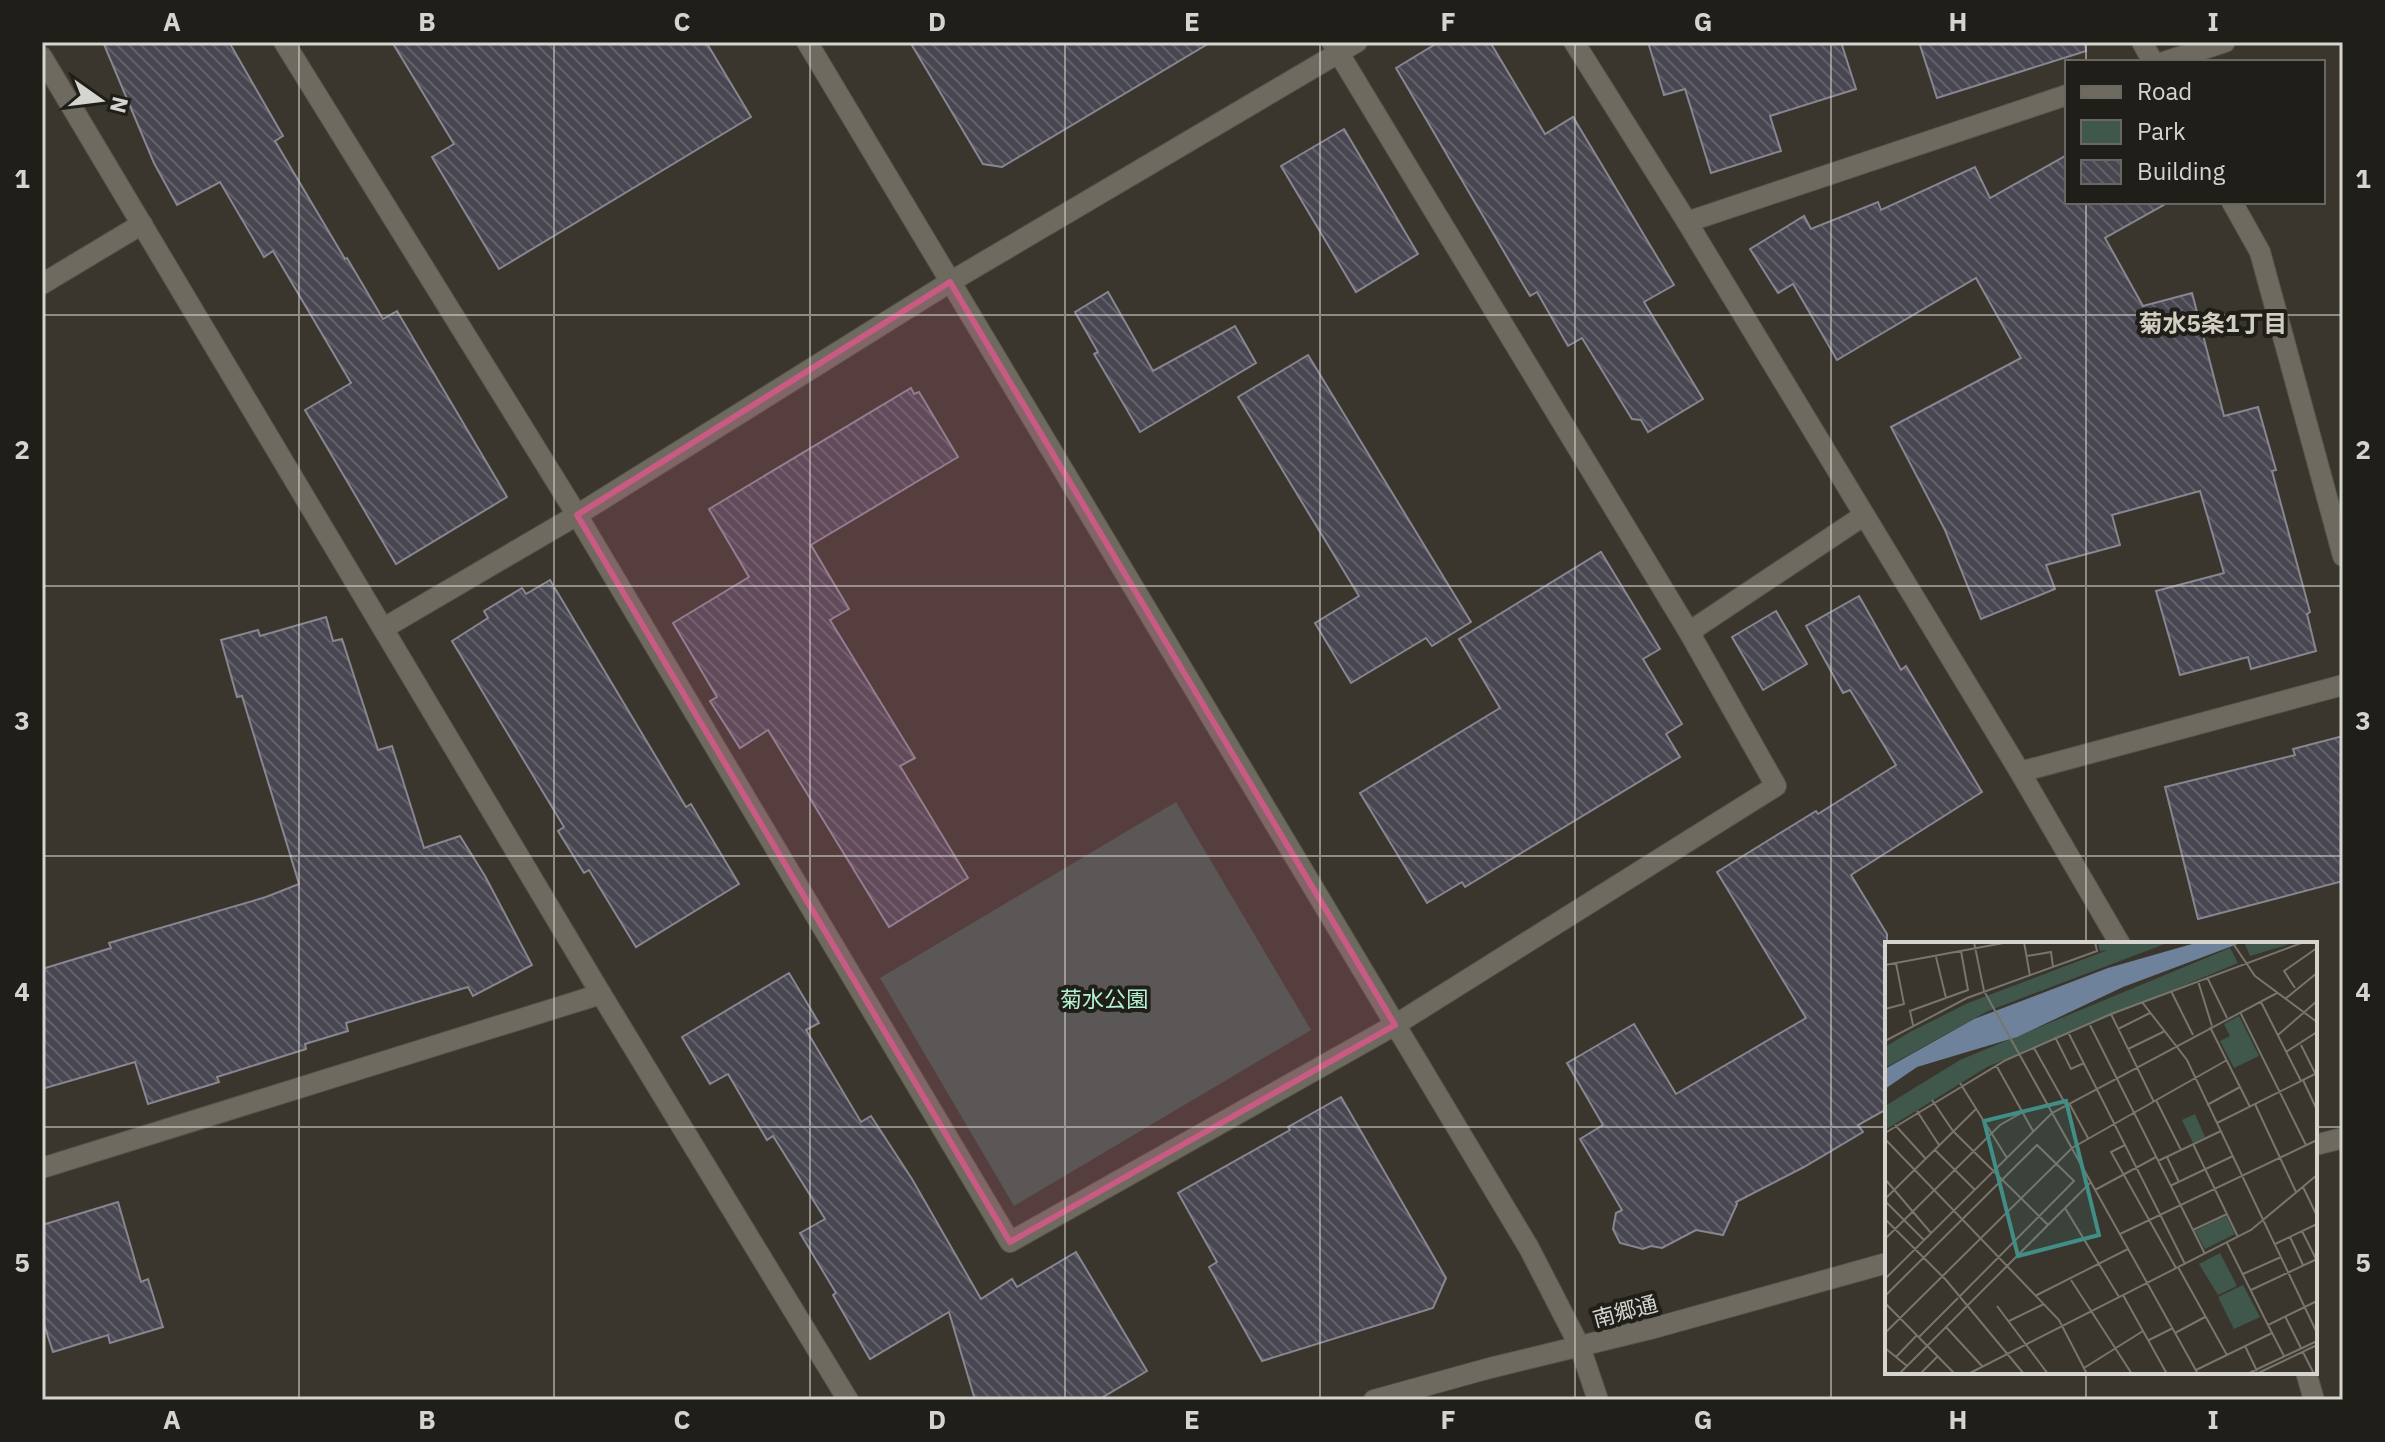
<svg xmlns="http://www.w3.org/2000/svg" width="2385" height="1442" font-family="'IBM Plex Sans','Noto Sans JP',sans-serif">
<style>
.park{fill:#40574c}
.building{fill:url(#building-back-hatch);stroke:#878691;stroke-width:2}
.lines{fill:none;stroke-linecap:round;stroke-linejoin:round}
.service-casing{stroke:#57544c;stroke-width:22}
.minor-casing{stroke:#57544c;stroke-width:22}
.tertiary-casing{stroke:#57544c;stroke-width:22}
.service{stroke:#6e6a60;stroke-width:20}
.minor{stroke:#6e6a60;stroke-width:20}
.tertiary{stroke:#6e6a60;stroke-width:20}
.marked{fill:#c95a83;fill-opacity:0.2;stroke:#c95a83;stroke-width:6;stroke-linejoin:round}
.grid{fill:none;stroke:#d6d4ce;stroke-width:2;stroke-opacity:0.55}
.labels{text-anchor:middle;stroke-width:8;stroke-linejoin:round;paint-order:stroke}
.park-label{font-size:22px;fill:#b4f2d3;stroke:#1f1e19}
.street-label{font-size:22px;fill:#d6d4ce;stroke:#1f1e19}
.neighbourhood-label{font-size:24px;font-weight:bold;fill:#d1cdc1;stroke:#1f1e19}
.inset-road{fill:none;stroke:#78756d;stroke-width:2}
.view{fill:#418e86;fill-opacity:0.15;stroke:#418e86;stroke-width:4}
.inset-edge{fill:none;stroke:#d6d4ce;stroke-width:4}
.neatline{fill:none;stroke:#d6d4ce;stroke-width:3}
.grid-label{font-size:26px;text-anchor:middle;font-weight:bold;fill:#d6d4ce}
</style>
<defs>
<pattern id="building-back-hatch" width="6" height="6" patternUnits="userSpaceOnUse" patternTransform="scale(2)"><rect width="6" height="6" fill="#484751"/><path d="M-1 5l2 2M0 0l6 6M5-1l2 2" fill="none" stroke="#626169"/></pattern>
</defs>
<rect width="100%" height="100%" fill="#3a362d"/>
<polygon class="park" points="1176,802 1311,1030 1014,1206 880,978"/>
<g class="building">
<polygon points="103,42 229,42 283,136 275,141 345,259 347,258 383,319 397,311 507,497 396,564 305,410 351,383 273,251 264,257 220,182 177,205 154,163"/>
<polygon points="392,42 706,42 751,117 499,269 432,157 454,144"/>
<polygon points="910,42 1211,42 1002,167 983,164"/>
<polygon points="1439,42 1490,42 1545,134 1573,117 1674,285 1644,302 1703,399 1648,432 1641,420 1632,419 1582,338 1568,346 1537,292 1530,296 1396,68"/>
<polygon points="1648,42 1841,42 1856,89 1770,116 1781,151 1711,173 1685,89 1664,95"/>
<polygon points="1919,42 2085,42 2086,51 1937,98"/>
<polygon points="1344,129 1418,254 1356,292 1281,166"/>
<polygon points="2067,155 2067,202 2169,202 2105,238 2143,306 2192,293 2224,416 2258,407 2276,470 2272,471 2310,612 2307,614 2316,651 2251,669 2248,657 2180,675 2156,591 2224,573 2200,491 2112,515 2120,545 2046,565 2055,589 1981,619 1945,530 1891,427 2021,358 1976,278 1837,360 1793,284 1778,293 1750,249 1804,216 1811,229 1878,202 1881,210 1975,167 1990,198"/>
<polygon points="1108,292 1153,371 1235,326 1256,363 1140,432 1094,354 1098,352 1075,312"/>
<polygon points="1308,355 1471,622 1432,646 1426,638 1351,683 1315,623 1359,596 1238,397"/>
<polygon points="911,388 914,394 919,392 958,457 811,545 849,609 830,620 915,758 900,766 968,878 889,927 768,730 740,748 710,701 717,697 673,623 749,577 709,509"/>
<polygon points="1601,552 1660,649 1643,659 1682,724 1666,734 1680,757 1465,887 1462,882 1427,903 1360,793 1500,708 1459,639"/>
<polygon points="550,580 686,807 691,804 739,884 636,947 589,870 584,873 558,831 564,827 452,641 488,618 484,611 522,588 526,594"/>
<polygon points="1859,596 1901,670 1906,666 1982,792 1851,875 1887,934 1887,1109 1858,1125 1863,1132 1804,1167 1736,1202 1737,1204 1723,1235 1696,1230 1662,1248 1651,1246 1643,1249 1620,1243 1613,1229 1616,1213 1622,1210 1580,1139 1603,1125 1567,1063 1634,1024 1676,1094 1806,1018 1717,872 1816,811 1818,814 1896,765 1850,690 1843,693 1806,626"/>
<polygon points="1776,611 1807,664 1763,690 1732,637"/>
<polygon points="326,617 333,641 342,639 378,750 392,746 424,848 460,836 485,876 532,965 473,996 468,987 346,1023 348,1031 305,1044 306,1049 217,1077 219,1082 148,1104 135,1062 42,1089 42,969 111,948 109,943 266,897 299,884 242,696 237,697 221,640 258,630 260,636"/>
<polygon points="2343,736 2343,881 2198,919 2165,787 2295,755 2293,749"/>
<polygon points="789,973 819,1023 806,1030 861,1122 871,1116 912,1179 981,1299 1012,1279 1017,1287 1076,1252 1147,1371 1098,1400 975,1400 949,1312 870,1359 833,1295 836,1293 800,1233 825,1219 773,1136 767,1140 728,1074 710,1084 682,1037"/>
<polygon points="1341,1097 1446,1278 1433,1308 1262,1361 1209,1267 1217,1262 1178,1193 1290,1130 1288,1127"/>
<polygon points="118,1202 141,1282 148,1279 163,1327 110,1343 108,1335 53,1352 42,1318 42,1225"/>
</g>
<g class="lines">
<g class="service-casing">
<polyline id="service" points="42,284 142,224"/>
</g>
<g class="minor-casing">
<g id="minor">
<polyline points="284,42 577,515 1010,1242 1395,1025 1776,786 1689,632 1332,42"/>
<polyline points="1574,42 1687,222 2020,772 2120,944"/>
<polyline points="2142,42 2153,62"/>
<polyline points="42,57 601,994 848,1400"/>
<polyline points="2164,62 2225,42"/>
<polyline points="2232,202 2260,252 2343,556"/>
<polyline points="1687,222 2067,95"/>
<polyline points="384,628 577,515 950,282 1357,42"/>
<polyline points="1689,632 1863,516"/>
<polyline points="2020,772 2343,685"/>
<polyline points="42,1168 601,994"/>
<polyline points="2306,1372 2314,1400"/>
</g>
</g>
<g class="tertiary-casing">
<g id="tertiary">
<polyline points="807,42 1529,1248 1580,1347 1598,1400"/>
<polyline points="2315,1145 2343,1138"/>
<polyline points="1374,1400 1490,1368 1654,1328 1887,1263"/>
</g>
</g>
<use href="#service" class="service"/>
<use href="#minor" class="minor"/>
<use href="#tertiary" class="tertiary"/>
</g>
<path class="marked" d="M 950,282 L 1395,1025 L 1010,1242 L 577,515 Z"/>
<path class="grid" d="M 299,42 L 299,1400M 554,42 L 554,1400M 810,42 L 810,1400M 1065,42 L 1065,1400M 1320,42 L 1320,1400M 1575,42 L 1575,1400M 1831,42 L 1831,1400M 2086,42 L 2086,62M 2086,202 L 2086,944M 42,315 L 2343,315M 42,586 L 2343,586M 42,856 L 2343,856M 42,1127 L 1887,1127M 2315,1127 L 2343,1127M 2086,1372 L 2086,1400"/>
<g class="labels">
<g class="park-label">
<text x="1104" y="1007">菊水公園</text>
</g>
<g class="street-label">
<text transform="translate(1625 1311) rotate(-15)" y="8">南郷通</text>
</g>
<g class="neighbourhood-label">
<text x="2213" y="332">菊水5条1丁目</text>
</g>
</g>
<g transform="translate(1885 942)">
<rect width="432" height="432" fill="#3a362d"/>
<path d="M 213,0 L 285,0 L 103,69 L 0,126 L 0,105 L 25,90 L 83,61 L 223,8 L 215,9 ZM 359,0 L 411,0 L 365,14 ZM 345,6 L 353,21 L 102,125 L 0,188 L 0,164 L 75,118 ZM 354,74 L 374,114 L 349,126 L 335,99 L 345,94 L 339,82 ZM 310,172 L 320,195 L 308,201 L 297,178 ZM 341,274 L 350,292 L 320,307 L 310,289 ZM 335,311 L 352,344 L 333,353 L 314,322 ZM 358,343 L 375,375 L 349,387 L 333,355 Z" fill="#40574c"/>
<path d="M 314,0 L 358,0 L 238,45 L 132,95 L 32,125 L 0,147 L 0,127 L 89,77 L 223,26 Z" fill="#6f829c"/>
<path class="inset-road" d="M 89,0 L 99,49 L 313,432M 139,0 L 145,34M 347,0 L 370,34 L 432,80M 142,14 L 166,10 L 168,25M 51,15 L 61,56M 0,23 L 124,0M 322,35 L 342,76M 313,39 L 327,84M 410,46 L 399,29 L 432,6M 286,49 L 308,93M 400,57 L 432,31M 257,60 L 302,118 L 432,391M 376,60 L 416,139M 0,67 L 19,62 L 11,21M 355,70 L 421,203M 226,72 L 269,160M 204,81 L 320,312M 28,83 L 25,69 L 83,48 L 76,9M 325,85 L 365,165M 233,87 L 265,71M 183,90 L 300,322M 393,93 L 432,59M 170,95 L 186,127 L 199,121M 0,99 L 82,56 L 212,9 L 210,0M 416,103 L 430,131M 149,106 L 181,163M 243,107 L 280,89M 401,110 L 432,90M 111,123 L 148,189M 418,138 L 432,168M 75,141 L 122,216M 47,158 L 68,189 L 163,283M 271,158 L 296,208M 184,161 L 203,196M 370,162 L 411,250M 322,163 L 355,145M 32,169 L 54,203M 332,181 L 432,131M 10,183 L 41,217M 0,191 L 121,118 L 226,72 L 419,0M 0,197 L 174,378 L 202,432M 308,202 L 353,295M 240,203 L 226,210 L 291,326M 50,208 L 90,248M 282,215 L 294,240M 273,219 L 336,189M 0,237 L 46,291M 285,244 L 348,214M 418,245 L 432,274M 210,248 L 271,215M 0,257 L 91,167M 0,259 L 39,298M 180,266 L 234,355M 0,277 L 61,338 L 139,432M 308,288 L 342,272M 417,289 L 431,317M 235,292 L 432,198M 405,295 L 418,323M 0,297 L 115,183 L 138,170M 342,301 L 383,383M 390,302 L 432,282M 293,325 L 342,413M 358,332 L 396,315M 0,337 L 167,171 L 392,51M 186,338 L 247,432M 366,348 L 432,317M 238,353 L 282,432M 0,354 L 152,203 L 189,239 L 75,354M 150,354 L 243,307M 0,361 L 70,432M 112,364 L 163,432M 400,374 L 416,406M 124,379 L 159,362M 61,385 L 97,424M 0,391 L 187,206 L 342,118M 290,391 L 320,375M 34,395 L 73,356M 264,398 L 288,386M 360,404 L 372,429M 0,406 L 22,424M 418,410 L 429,432M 399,414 L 383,383 L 432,359M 11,415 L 32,393M 199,426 L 258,389M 311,428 L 387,391M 14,432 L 206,240M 35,432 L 53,414M 83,432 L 366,288 L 432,233M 362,432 L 432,399M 371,432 L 432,403"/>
<path class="view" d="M 181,159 L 214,293 L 133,314 L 99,179 Z"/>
<rect width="432" height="432" class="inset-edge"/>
</g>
<rect width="2385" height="1442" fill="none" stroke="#1f1e19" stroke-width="88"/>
<rect x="2065" y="60" width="260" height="144" fill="#1f1e19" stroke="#686761" stroke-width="2"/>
<rect x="2081" y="86" width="40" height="12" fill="#6e6a60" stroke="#686761" stroke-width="2"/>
<text x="2137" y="100" font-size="24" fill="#d6d4ce">Road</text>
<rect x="2081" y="120" width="40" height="24" fill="#40574c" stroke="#686761" stroke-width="2"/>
<text x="2137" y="140" font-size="24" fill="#d6d4ce">Park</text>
<rect x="2081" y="160" width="40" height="24" fill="url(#building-back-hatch)" stroke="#686761" stroke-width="2"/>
<text x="2137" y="180" font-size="24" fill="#d6d4ce">Building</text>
<g transform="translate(100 100) rotate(104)" stroke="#1f1e19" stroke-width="6" paint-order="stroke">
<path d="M0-6L14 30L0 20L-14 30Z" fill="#d6d4ce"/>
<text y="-12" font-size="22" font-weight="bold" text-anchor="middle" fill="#d6d4ce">N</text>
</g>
<rect x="44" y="44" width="2297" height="1354" class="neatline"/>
<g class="grid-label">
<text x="172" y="31">A</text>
<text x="427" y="31">B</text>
<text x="682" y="31">C</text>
<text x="937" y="31">D</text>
<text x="1192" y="31">E</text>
<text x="1448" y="31">F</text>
<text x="1703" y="31">G</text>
<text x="1958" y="31">H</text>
<text x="2213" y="31">I</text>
<text x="22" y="188">1</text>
<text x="2363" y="188">1</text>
<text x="22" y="459">2</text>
<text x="2363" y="459">2</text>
<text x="22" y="730">3</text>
<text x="2363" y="730">3</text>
<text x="22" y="1001">4</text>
<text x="2363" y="1001">4</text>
<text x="22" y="1272">5</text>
<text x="2363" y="1272">5</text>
<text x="172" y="1429">A</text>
<text x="427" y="1429">B</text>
<text x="682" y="1429">C</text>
<text x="937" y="1429">D</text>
<text x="1192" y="1429">E</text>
<text x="1448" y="1429">F</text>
<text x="1703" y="1429">G</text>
<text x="1958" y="1429">H</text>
<text x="2213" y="1429">I</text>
</g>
</svg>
